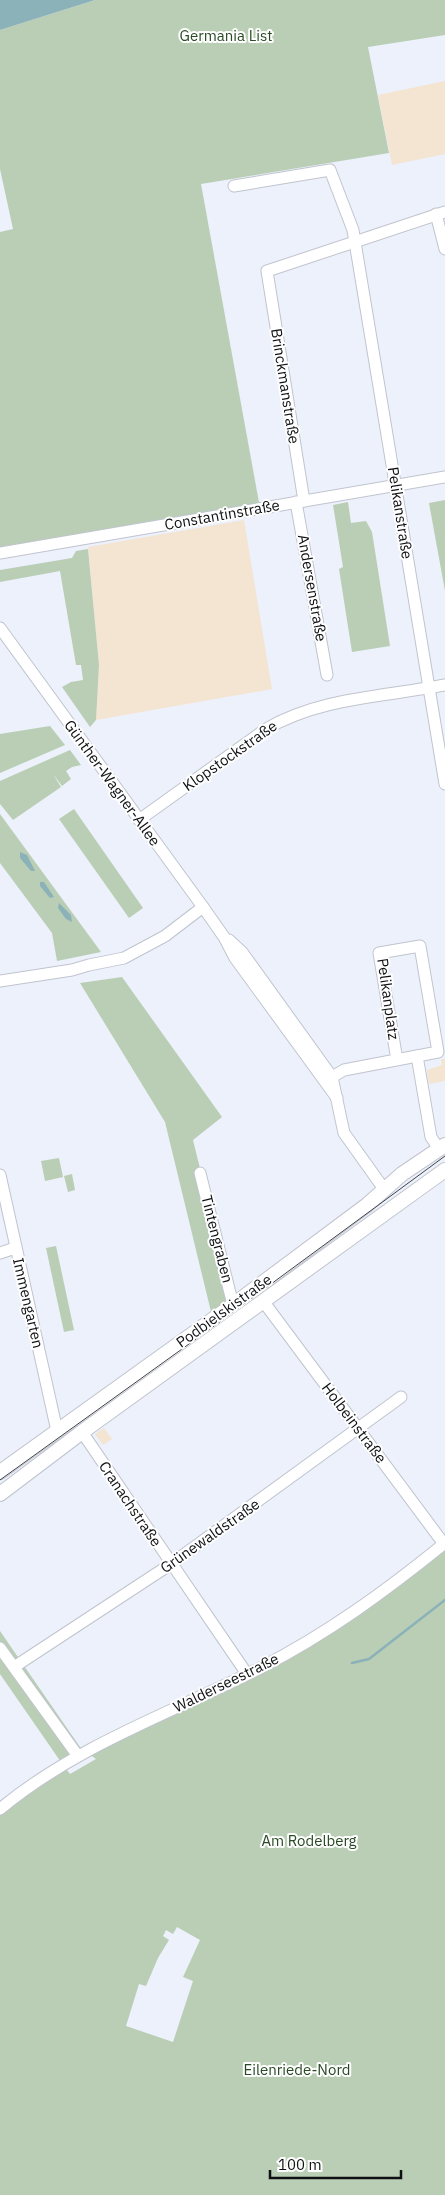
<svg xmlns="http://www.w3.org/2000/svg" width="445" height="2195" font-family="'IBM Plex Sans',sans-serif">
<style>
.education{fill:#f4e4d2}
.green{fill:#b9ceb5;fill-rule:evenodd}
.water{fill:#8bb1b9}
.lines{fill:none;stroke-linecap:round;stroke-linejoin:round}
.stream{stroke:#8bb1b9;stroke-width:2.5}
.minor-casing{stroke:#c0c4ce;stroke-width:13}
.major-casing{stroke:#c0c4ce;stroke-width:16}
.minor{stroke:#fff;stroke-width:11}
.major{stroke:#fff;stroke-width:14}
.tram{stroke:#404247;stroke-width:1}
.labels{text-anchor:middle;stroke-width:4;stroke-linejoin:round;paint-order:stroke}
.park-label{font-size:15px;fill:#294a25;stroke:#fefefe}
.street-label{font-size:15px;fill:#0f1013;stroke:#fefefe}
</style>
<rect width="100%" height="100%" fill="#ecf1fb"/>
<g class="education">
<polygon points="445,81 445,154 392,165 378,95"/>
<polygon points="244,520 272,689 96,720 99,665 88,547"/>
<polygon points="441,1059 445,1059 445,1081 429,1084 427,1070 442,1065"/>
<polygon points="104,1428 112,1439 103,1445 95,1434"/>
</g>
<g class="green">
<polygon points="95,0 445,0 445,35 368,47 389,153 201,184 260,508 0,553 0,232 13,229 0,169 0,30"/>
<polygon points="445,500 445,591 429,503"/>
<polygon points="348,502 351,523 366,521 372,532 390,646 352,652 339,569 343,567 333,505"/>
<polygon points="88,549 99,665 96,720 90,727 62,687 71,682 83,680 81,665 76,665 60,571 0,582 0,570 72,558 76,551"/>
<polygon points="50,726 65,745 0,773 0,734"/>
<polygon points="70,750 81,765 72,767 66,771 71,779 62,786 53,774 61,787 13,820 0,804 0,781"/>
<polygon points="74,809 143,908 129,918 59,819"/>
<polygon points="0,814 101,952 57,961 52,933 0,863"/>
<polygon points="122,977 222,1117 193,1140 232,1299 212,1316 165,1122 80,983"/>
<polygon points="59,1158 63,1177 45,1181 41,1161"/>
<polygon points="72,1174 75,1190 68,1192 64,1176"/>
<polygon points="56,1246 74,1330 64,1332 46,1248"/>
<path d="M 445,1543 L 445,2195 L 0,2195 L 0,1809 L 63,1765 L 0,1674 L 0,1631 L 80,1747 L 86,1751 L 323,1633 ZM 86,1752 L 96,1759 L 70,1774 L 63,1765 ZM 177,1927 L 200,1940 L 183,1977 L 193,1981 L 173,2042 L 126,2026 L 139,1984 L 146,1986 L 158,1958 L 169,1940 L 163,1936 L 166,1930 L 173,1934 Z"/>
</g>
<g class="water">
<polygon points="0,0 95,0 0,30"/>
<polygon points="20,852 27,855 35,871 31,871 20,858"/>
<polygon points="40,882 44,882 54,897 50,898 40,886"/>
<polygon points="59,903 71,915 72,922 66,919 58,908"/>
</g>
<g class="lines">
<polyline class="stream" points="352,1663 369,1659 445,1600"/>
<g class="minor-casing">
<g id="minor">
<polyline points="234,186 330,170 353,230 445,784"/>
<polyline points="436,214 445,249"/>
<polyline points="304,501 267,271 445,212"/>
<polyline points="296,502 327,675"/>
<polyline points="0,553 445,477"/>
<polyline points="0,628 203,907 224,937 235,958 337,1098"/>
<path d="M 139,820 L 266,729 C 321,697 384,697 445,685"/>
<polyline points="229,940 242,952 332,1077 344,1133 384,1189"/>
<polyline points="0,981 72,970 89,965 124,958 165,936 203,907"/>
<polyline points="417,1056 431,1137 439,1149"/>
<polyline points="332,1077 344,1070 438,1052 420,946 379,953 397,1060"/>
<polyline points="200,1173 233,1305"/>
<polyline points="0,1175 57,1431"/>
<polyline points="0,1253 15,1248"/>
<polyline points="263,1301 444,1544"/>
<polyline points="82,1432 247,1674"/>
<polyline points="0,1648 78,1756"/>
<polyline points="14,1667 171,1564 401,1397"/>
<path d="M 0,1809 C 77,1745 172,1713 260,1668 C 327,1634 387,1590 445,1543"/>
</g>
</g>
<g class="major-casing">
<g id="major">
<polyline points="0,1472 233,1305 367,1205 402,1174 445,1145"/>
<polyline points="0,1494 82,1432 445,1170"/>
</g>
</g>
<use href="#minor" class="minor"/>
<use href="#major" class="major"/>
<polyline class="tram" points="0,1480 214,1326 445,1156"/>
</g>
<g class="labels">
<g class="park-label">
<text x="226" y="41">Germania List</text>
<text x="309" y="1846">Am Rodelberg</text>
<text x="297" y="2075">Eilenriede-Nord</text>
</g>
<g class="street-label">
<text transform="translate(285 386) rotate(81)" y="5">Brinckmanstraße</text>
<text transform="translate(400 513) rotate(81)" y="5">Pelikanstraße</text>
<text transform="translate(222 515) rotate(-10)" y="5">Constantinstraße</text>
<text transform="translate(312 588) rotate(80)" y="5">Andersenstraße</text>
<text transform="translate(230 756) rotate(-35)" y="5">Klopstockstraße</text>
<text transform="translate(112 783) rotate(54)" y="5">Günther-Wagner-Allee</text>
<text transform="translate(388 999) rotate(82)" y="5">Pelikanplatz</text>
<text transform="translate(217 1239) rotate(76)" y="5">Tintengraben</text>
<text transform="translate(28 1303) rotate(77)" y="5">Immengarten</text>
<text transform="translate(224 1311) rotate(-36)" y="5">Podbielskistraße</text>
<text transform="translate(354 1423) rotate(53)" y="5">Holbeinstraße</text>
<text transform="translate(130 1504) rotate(56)" y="5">Cranachstraße</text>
<text transform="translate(210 1536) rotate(-35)" y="5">Grünewaldstraße</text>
<text transform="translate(226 1683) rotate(-26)" y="5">Walderseestraße</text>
</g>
</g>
<path d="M270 2170v8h131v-8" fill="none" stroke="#0f1013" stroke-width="2.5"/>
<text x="278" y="2170" font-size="15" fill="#0f1013" stroke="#fefefe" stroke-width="4" paint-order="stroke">100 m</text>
</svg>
